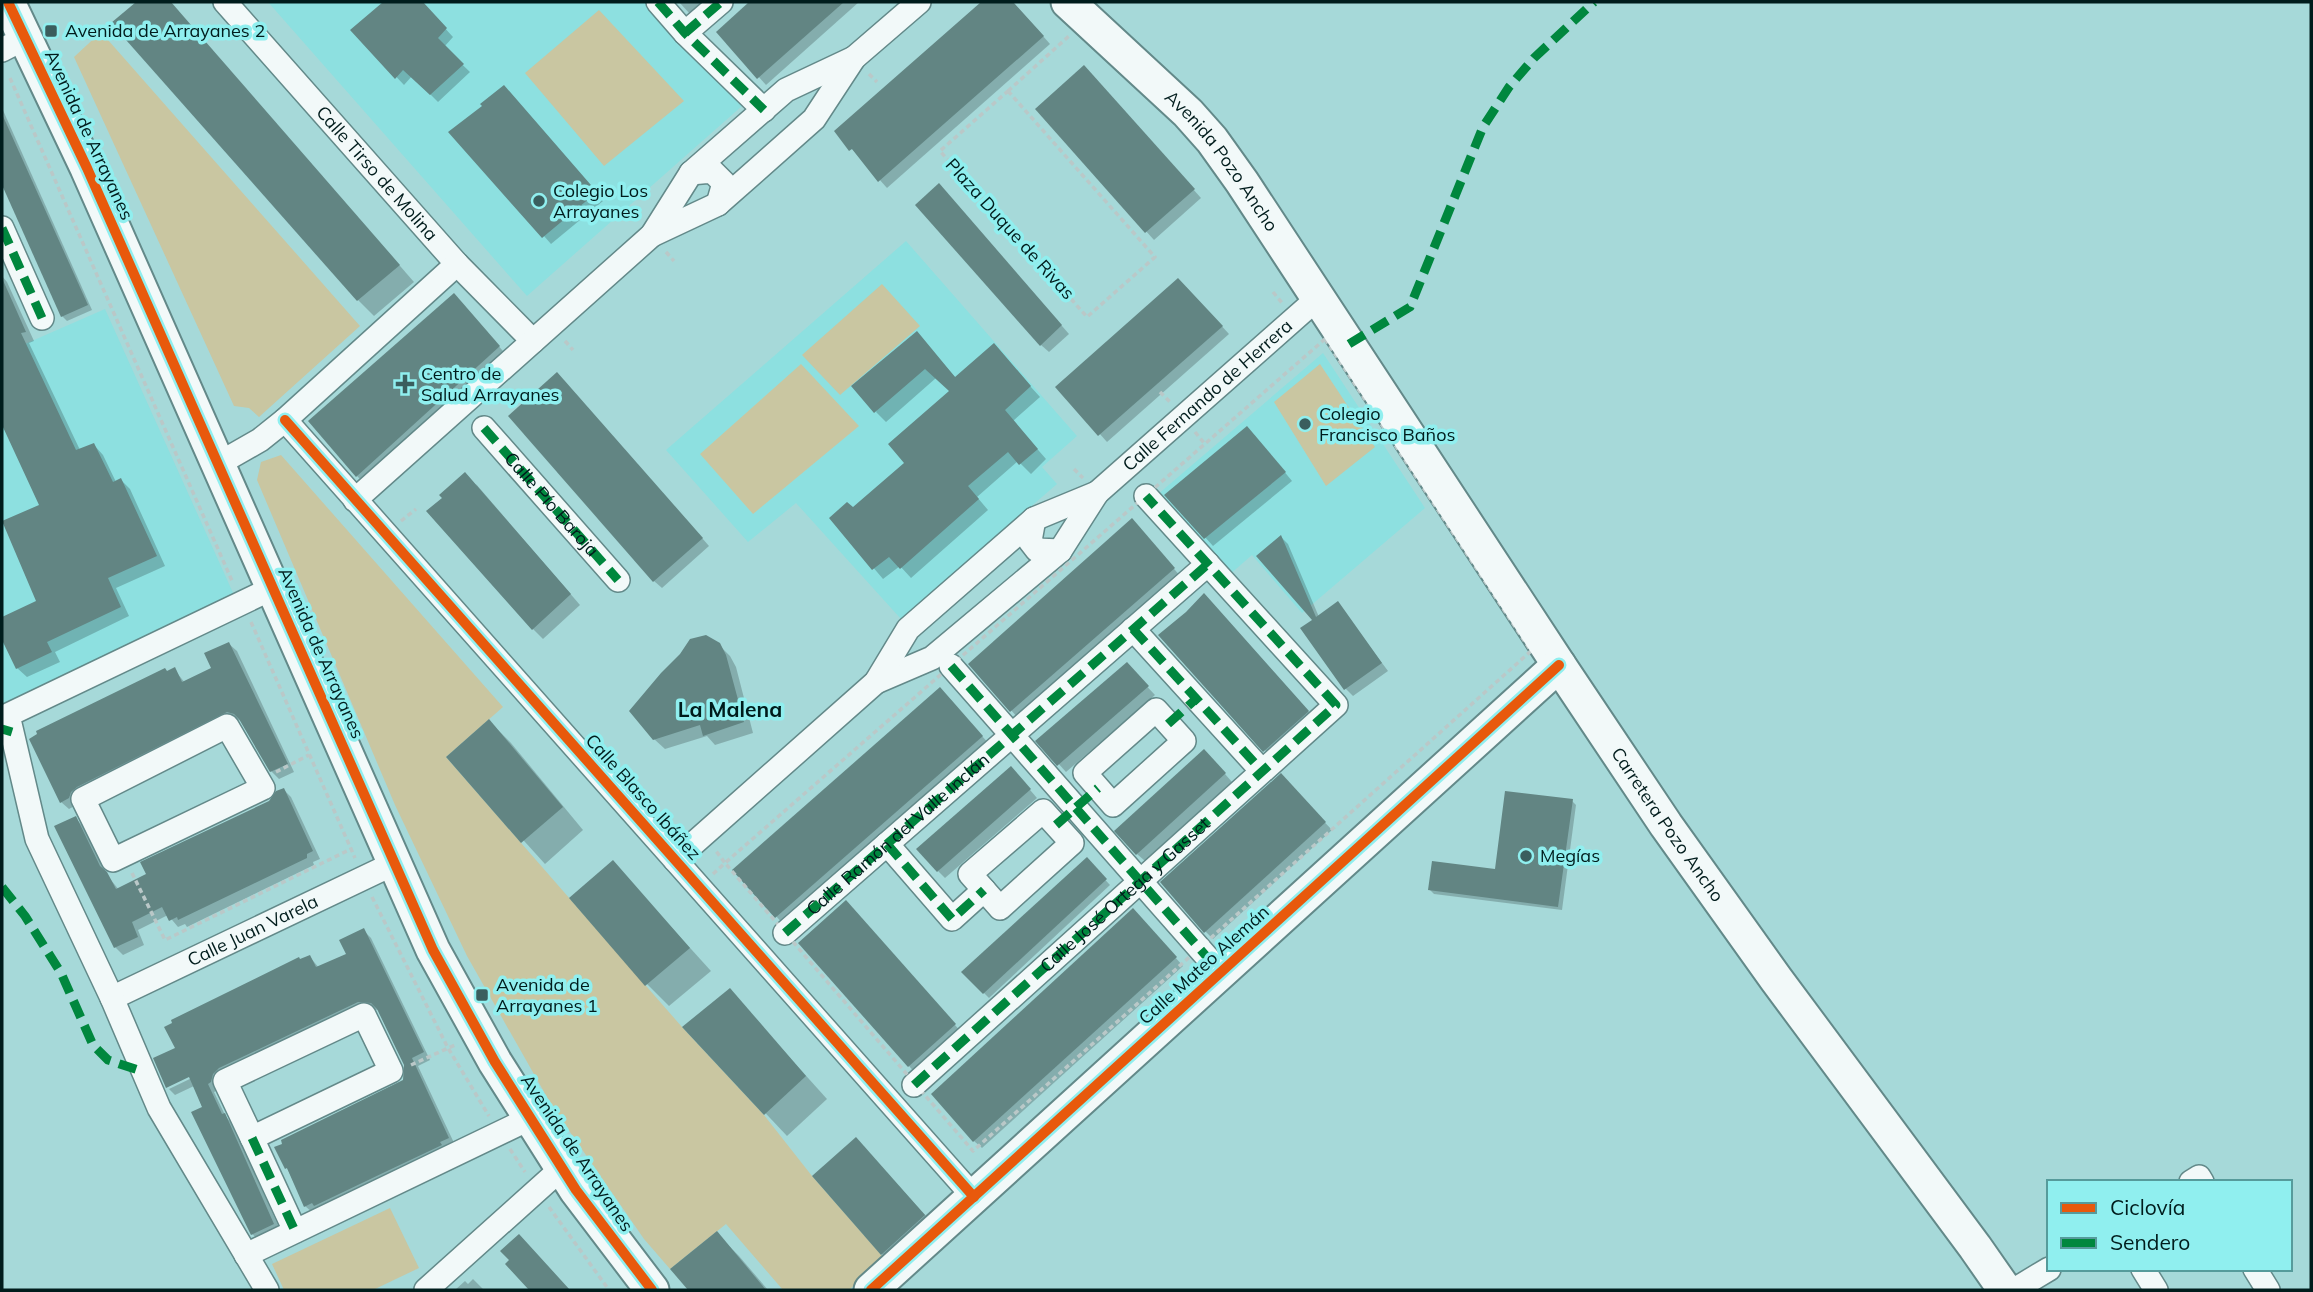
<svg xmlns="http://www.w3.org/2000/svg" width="2313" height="1292" font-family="Mulish,sans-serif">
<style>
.built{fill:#8de0e0}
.green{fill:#c9c6a1}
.shadow{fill:#0003}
.building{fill:#628583}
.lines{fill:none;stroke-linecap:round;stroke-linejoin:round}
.street-casing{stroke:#638989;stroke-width:26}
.secondary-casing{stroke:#638989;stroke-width:37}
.path{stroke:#bac8c8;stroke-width:3.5;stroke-dasharray:5 3.5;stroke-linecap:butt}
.street{stroke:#f2f9f9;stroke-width:23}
.secondary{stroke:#f2f9f9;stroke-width:33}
.quiet{stroke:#00873e;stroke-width:9;stroke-dasharray:18 9;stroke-linecap:butt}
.cycleway-casing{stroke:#90efef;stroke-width:15}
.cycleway{stroke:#e8590c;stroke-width:10}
.poi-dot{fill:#3a5e5e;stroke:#90efef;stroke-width:2.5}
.labels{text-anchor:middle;stroke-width:7;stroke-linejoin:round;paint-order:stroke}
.poi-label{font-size:18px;fill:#001c1c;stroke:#90efef;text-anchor:start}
.street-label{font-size:18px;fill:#001c1c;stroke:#90efef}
.quarter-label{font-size:21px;font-weight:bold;fill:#001c1c;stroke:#90efef}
</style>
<rect width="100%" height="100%" fill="#a6d9d9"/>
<g class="built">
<polygon points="268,2 648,2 742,106 527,296"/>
<polygon points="906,241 1077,436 1042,467 1057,484 901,619 796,503 748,542 666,450"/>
<polygon points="105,309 234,595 2,706 2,354"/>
<polygon points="1323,353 1425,508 1302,613 1252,555 1228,576 1157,495"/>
</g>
<g class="green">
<polygon points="599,10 684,101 604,166 525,73"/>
<polygon points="101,32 360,326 259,417 249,408 234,406 74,57"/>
<polygon points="882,284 920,326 840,395 802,355"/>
<polygon points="801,364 859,426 753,514 700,454"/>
<polygon points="1320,364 1375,447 1326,486 1274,402"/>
<polygon points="281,455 503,707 446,757 682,1027 764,1115 812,1176 884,1258 849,1290 783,1290 726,1224 670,1269 644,1239 552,1106 467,956 395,805 257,480 261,462"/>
<polygon points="390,1208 419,1268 373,1290 284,1290 272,1264"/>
</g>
<g class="shadow">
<polygon points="138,2 170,2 414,282 374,316 358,300 114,23"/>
<polygon points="386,2 421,2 453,37 444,47 470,72 438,102 412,76 404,85 352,30"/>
<polygon points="679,2 704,2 690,14"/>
<polygon points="752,2 859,2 766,85 718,32"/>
<polygon points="984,2 1013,2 1050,44 887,188 836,131"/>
<polygon points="1091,75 1201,198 1154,240 1037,110"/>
<polygon points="511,95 603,201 551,244 544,236"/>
<polygon points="2,108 92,310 67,321 62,316 2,182"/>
<polygon points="946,193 1069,334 1049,352 1041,345"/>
<polygon points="2,276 7,282 34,341 29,343 80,450 94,445 103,455 116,482 121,480 130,489 165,566 116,588 129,616 55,652 60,662 27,677 17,668 2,636 2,619 39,602 41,506 2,421"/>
<polygon points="1186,287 1229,334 1107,442 1058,387"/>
<polygon points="464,306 509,358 367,486 357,476"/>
<polygon points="916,333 956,378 1003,356 1040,397 1013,421 1046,459 1031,474 1018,461 977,497 988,510 911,578 900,566 883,579 831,518 853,509 906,463 952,392 936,378 886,422 876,412"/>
<polygon points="565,382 709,546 662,588 654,581"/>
<polygon points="1254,435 1292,481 1213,546 1167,495"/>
<polygon points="476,484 580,605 543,639 533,629"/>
<polygon points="1139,528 1181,577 1019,719 970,664"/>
<polygon points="1281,537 1288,544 1319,617 1338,604 1388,671 1353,696 1345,688"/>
<polygon points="1211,603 1315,719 1272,758 1265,750"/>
<polygon points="229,644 237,651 294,772 279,779 271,771 242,721 235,719 69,809 61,802 168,673 174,669 185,683 213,668"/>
<polygon points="719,645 730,656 736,667 753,733 715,745 707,736 665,749 654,739"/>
<polygon points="1127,665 1155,695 1066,772 1038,741"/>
<polygon points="948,697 989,744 783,924 776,916"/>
<polygon points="489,721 511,743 583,830 545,864 448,757"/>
<polygon points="1212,759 1232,782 1145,861 1137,854"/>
<polygon points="1018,776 1037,798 945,878 938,871"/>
<polygon points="1281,776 1332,830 1213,939 1205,931"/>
<polygon points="284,790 291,797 320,859 313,862 314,865 187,927 185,924 178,927 168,915 138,930 144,945 123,955 115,947 75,818 83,826 107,875 119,890 148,875 270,802"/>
<polygon points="1572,801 1576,805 1562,910 1434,894 1430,890 1497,871"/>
<polygon points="1086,859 1110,885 989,998 963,972"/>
<polygon points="613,863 711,971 669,1006 647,984"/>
<polygon points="854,910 962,1033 916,1074 909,1066"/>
<polygon points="1140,918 1183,966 982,1148 974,1141"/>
<polygon points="363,930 371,938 430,1060 418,1066 455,1145 313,1213 305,1206 287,1168 405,1081 405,1065 379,1010 366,1009 214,1092 226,1117 232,1123 281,1232 260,1241 252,1234 194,1086 175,1095 169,1089 198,1075 196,1072 167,1087 177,1049 301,961 310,957 319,968 349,955"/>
<polygon points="729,990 827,1099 787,1136 684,1027"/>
<polygon points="856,1139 946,1238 904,1276 882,1254"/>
<polygon points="717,1234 739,1256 768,1290 690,1290 673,1269"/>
<polygon points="473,1279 484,1290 455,1290 465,1281 468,1284"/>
</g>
<g class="building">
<polygon points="136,2 171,2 400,265 357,301 111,23"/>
<polygon points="383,2 423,2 447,28 438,38 464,64 430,95 403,70 395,79 350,30"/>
<polygon points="749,2 844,2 757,79 716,32"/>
<polygon points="981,2 1013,2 1044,36 878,182 852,149 849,151 834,131"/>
<polygon points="1084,65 1195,189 1145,233 1035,109"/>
<polygon points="504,85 597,192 542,238 448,132 482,106 480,104"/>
<polygon points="2,114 88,305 61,317 2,185"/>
<polygon points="939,183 1062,325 1040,346 915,205"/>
<polygon points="2,278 26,332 21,333 76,450 94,443 113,482 121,478 157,556 108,578 121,607 47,642 52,652 16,669 2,640 2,617 36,601 2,521 39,505 2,425"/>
<polygon points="1178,278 1223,326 1098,436 1055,387"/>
<polygon points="454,293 500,346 356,477 308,421"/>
<polygon points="917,331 955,377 994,343 1031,386 1005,410 1038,449 1019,465 1008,452 968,486 979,499 900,569 889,557 872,570 829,518 847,502 853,507 904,463 888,444 949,391 925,369 874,413 851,386"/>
<polygon points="557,372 703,538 653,582 508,416"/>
<polygon points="1247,426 1286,472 1204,539 1164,495"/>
<polygon points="465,472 571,594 532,630 426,511 442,498 439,495"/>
<polygon points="1132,518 1175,568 1010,712 968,664"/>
<polygon points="1281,535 1316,617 1338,601 1382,663 1344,690 1300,628 1312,620 1256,556"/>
<polygon points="1204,593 1309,711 1263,752 1158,635 1186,612"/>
<polygon points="706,635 720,643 726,655 744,722 703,736 700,725 653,740 629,711 661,673 680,654 690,639"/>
<polygon points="229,642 288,764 270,772 239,719 234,714 227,712 77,787 71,792 69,798 60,803 29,739 37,734 36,731 165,668 167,671 175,667 182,682 211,668 204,653"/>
<polygon points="1127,662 1149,686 1057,766 1035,741"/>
<polygon points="940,687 983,736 775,918 732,870"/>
<polygon points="489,719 563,807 521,843 446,757"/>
<polygon points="1204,749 1226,773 1136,855 1114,831"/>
<polygon points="1011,766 1031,789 937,872 916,849"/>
<polygon points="1281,773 1326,822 1204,933 1160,882"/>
<polygon points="284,788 313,851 307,854 307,858 178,920 177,917 169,921 162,907 132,922 138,937 114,948 54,826 76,816 100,866 107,872 116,889 146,874 140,862 269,801 276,791"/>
<polygon points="1505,791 1573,799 1558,907 1428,890 1432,861 1495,869"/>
<polygon points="1087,857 1107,879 983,994 961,972"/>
<polygon points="613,860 690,948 645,986 569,898"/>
<polygon points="846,900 956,1024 908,1067 798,943"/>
<polygon points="1133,908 1177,957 973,1142 931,1094"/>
<polygon points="364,928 424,1052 412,1058 449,1138 440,1142 442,1145 385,1172 314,1206 312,1203 304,1207 287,1168 285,1169 274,1147 282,1144 281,1140 403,1080 404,1065 377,1009 371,1003 358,1002 219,1068 213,1074 211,1082 208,1084 222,1114 225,1113 274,1224 251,1235 191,1112 202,1107 189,1077 166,1088 153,1058 175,1048 164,1027 172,1023 171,1020 299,957 300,959 310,955 316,967 346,954 339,940"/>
<polygon points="730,988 806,1076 764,1115 682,1027"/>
<polygon points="856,1137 925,1215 881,1255 812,1176"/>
<polygon points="717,1231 766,1290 688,1290 670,1269"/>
<polygon points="519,1234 570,1290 529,1290 505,1264 509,1260 500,1251"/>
</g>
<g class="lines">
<g class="street-casing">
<g id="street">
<path id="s1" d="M 225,2 L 457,264 L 533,341"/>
<polyline points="658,2 685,33 764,110"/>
<polyline points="685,33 721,2"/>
<polyline points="2,50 25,38"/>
<polyline points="691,173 712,171 724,183 718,204"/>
<polyline points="2,228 42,318"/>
<polyline points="652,235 718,204 814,119 854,58 919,2"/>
<polyline points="285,420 974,1197"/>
<path id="s2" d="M 484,428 L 618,580"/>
<polyline points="218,464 260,440 285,420 457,264"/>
<polyline points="355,500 652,235 691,173 786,90 854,58"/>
<polyline points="1034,519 1030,541 1037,550 1060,551"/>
<polyline points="1133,629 1262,771"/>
<polyline points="951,666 1221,973"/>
<path id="s3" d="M 876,682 L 932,658 L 1060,551 L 1097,493 L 1318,298"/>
<polygon points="1156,710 1184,741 1113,805 1085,773"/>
<polygon points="227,726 263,788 113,860 83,799"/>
<polygon points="1043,811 1072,843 1000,908 970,874"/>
<polyline points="887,844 952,919 984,890"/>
<polyline points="675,860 876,682 908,629 1034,519 1097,493"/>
<path id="s4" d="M 785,933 L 1208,564"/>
<path id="s5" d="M 112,998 L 395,863"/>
<polygon points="364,1015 391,1071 252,1138 225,1081"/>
<polyline points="914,1085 1336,705 1146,496"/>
<polyline points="252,1138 295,1231"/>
<polyline points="2191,1182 2199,1177 2202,1182"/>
<polyline points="246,1255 531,1118"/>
<polyline points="2143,1269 2156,1290"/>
<polyline points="2255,1269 2268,1290"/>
<polyline points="267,1290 159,1108 112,998 37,839 8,715 273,588"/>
<polyline points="426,1290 562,1168"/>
<polyline points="2014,1290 2049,1269"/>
</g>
</g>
<g class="secondary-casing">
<g id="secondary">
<polyline points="8,2 87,168 433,950 495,1062 576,1190 652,1290"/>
<path id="s6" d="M 1068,2 L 1188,113 L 1212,140 L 1242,182 L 1559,665 L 1666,825 L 1776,979 L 1975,1247 L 2005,1290"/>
<polyline points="871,1290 1559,665"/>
</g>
</g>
<g class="path">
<polyline points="869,74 877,82"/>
<polyline points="10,78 233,583"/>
<polygon points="1008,91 1155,257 1087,317 940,151"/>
<polyline points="1008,91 1069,36"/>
<polyline points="666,252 674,261"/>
<polyline points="1273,292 1283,304"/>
<polygon points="1325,339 1531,651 973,1151 725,863"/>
<polyline points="565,341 573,350"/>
<polyline points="1160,392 1170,402"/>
<polyline points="1195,432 1205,444"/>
<polyline points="1074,469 1083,478"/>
<polyline points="401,521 416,509"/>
<polyline points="251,622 355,858"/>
<polyline points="276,772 309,755"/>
<polyline points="132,873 165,940 351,849"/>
<polyline points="713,874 725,863 716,851"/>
<polyline points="372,897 448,1048 489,1116"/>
<polyline points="411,1065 455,1045"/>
<polyline points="510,1149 525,1172"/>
<polyline points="549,1207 609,1290"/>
</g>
<use href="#street" class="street"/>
<use href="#secondary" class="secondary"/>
<g class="quiet">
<polyline points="658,2 685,33 764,110"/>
<polyline points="685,33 721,2"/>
<polyline points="2,228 42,318"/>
<polyline points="1349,344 1410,307 1483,127 1509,87 1534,58 1594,2"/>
<polyline points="484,428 618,580"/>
<polyline points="1133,629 1262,771"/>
<polyline points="951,666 1221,973"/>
<polyline points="1168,724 1197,698"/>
<polyline points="2,729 12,732"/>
<polyline points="1056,825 1098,788"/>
<polyline points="887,844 952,919 984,890"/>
<polyline points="2,887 25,916 61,973 93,1045 108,1060 144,1072"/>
<polyline points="785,933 1208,564"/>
<path id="s7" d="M 914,1085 L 1336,705 L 1146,496"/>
<polyline points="252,1138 295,1231"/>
</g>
<g class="cycleway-casing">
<g id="cycleway">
<polyline points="8,2 87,168 433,950 495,1062 576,1190 652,1290"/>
<polyline points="285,420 974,1197"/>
<polyline points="871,1290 1559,665"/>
</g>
</g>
<use href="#cycleway" class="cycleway"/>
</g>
<g class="poi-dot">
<rect x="44" y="24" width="14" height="14" rx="3.5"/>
<circle cx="539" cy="201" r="7"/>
<path d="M401.5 373.5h7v7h7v7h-7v7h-7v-7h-7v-7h7z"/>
<circle cx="1305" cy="424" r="7"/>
<circle cx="1526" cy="856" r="7"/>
<rect x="475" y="988" width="14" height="14" rx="3.5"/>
</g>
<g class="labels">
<g class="poi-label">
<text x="65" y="37">Avenida de Arrayanes 2</text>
<text x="553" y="197">Colegio Los<tspan x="553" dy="21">Arrayanes</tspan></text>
<text x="421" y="380">Centro de<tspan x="421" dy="21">Salud Arrayanes</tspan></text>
<text x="1319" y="420">Colegio<tspan x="1319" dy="21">Francisco Baños</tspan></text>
<text x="1540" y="862">Megías</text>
<text x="496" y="991">Avenida de<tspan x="496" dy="21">Arrayanes 1</tspan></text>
</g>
<g class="street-label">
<text transform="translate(89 135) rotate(65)" y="6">Avenida de Arrayanes</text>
<text dy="6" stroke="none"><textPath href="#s6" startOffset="222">Avenida Pozo Ancho</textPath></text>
<text dy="6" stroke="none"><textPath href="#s1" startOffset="229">Calle Tirso de Molina</textPath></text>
<text transform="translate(1010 229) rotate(48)" y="6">Plaza Duque de Rivas</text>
<text dy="6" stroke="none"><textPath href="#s3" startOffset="444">Calle Fernando de Herrera</textPath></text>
<text dy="6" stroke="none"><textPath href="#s2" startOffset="102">Calle Pío Baroja</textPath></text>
<text transform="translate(321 653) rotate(66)" y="6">Avenida de Arrayanes</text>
<text transform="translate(643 797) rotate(48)" y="6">Calle Blasco Ibáñez</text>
<text dy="6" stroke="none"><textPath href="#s6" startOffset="1022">Carretera Pozo Ancho</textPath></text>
<text dy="6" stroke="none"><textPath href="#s4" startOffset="150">Calle Ramón del Valle Inclán</textPath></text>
<text dy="6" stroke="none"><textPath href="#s7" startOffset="284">Calle José Ortega y Gasset</textPath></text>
<text dy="6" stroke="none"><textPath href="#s5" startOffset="156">Calle Juan Varela</textPath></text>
<text transform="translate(1204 965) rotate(-42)" y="6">Calle Mateo Alemán</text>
<text transform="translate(577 1153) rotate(56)" y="6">Avenida de Arrayanes</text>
</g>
<g class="quarter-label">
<text x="730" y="717">La Malena</text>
</g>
</g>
<rect width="2313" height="1292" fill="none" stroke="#001c1c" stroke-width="7"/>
<rect x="2047" y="1180" width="245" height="91" fill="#90efef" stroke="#569b9b" stroke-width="2"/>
<rect x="2061" y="1203" width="35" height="10" fill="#e8590c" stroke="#569b9b" stroke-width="2"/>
<text x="2110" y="1215" font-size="21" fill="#001c1c">Ciclovía</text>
<rect x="2061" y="1238" width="35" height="10" fill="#00873e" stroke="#569b9b" stroke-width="2"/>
<text x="2110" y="1250" font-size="21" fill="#001c1c">Sendero</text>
</svg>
